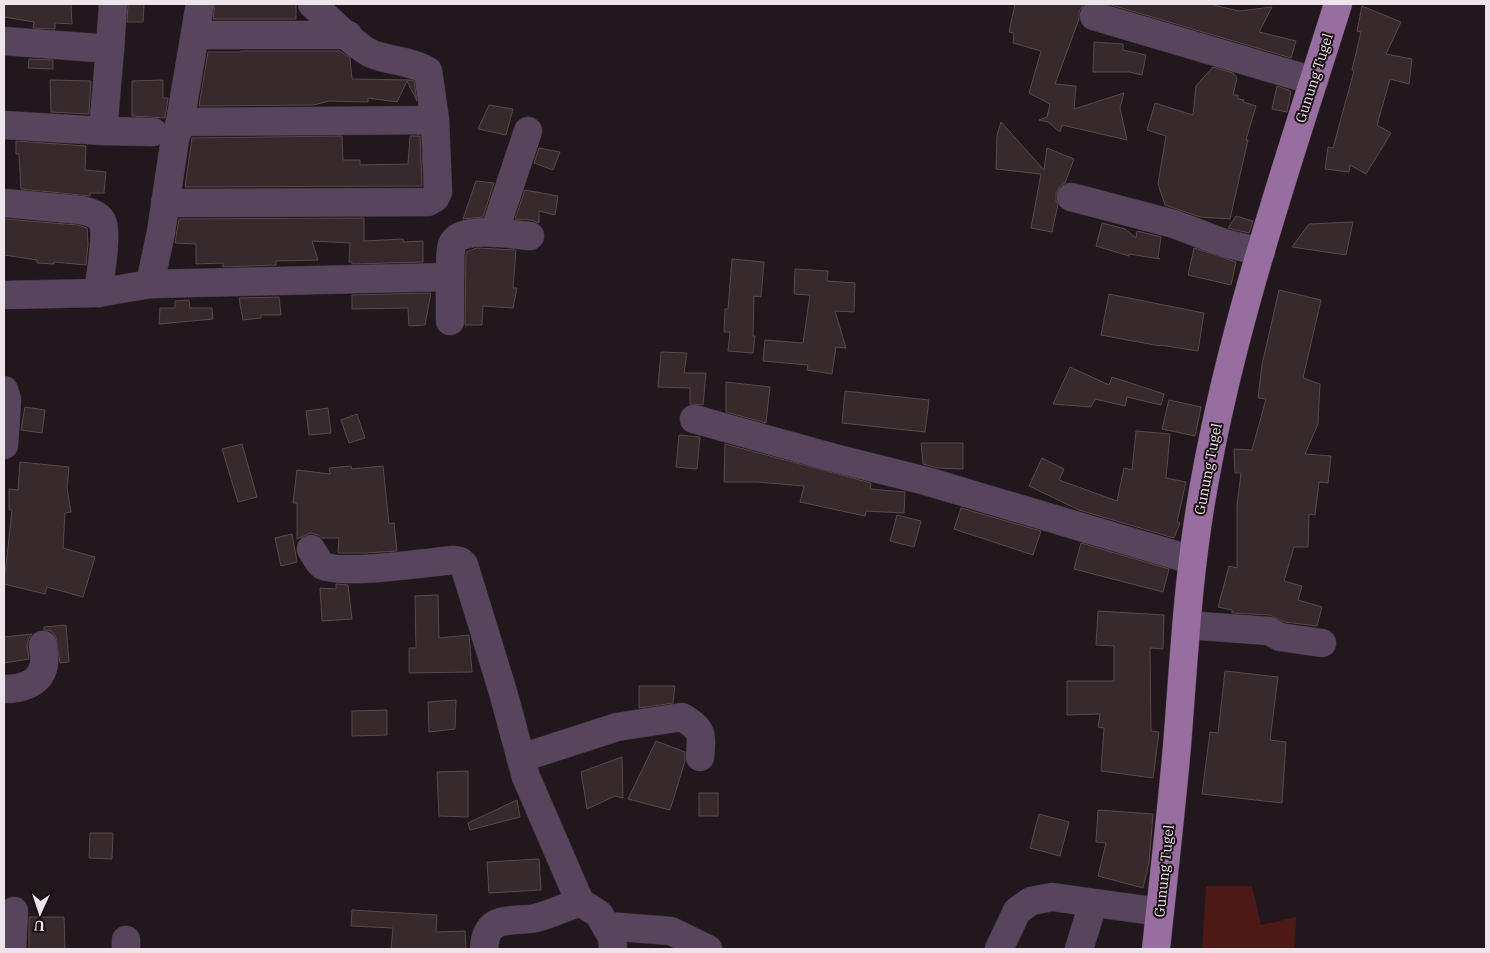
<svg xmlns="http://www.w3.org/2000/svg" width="1490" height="953" font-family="'IBM Plex Serif',serif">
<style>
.green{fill:#4c1916}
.building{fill:#37292c;stroke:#58494b}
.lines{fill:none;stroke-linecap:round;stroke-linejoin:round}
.minor-casing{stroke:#3e343a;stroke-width:29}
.major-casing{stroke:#3e343a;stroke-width:29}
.minor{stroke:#59445d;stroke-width:28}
.major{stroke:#986d9f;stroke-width:28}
.labels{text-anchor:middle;stroke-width:4;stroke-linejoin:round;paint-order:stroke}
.street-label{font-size:14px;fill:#ede5e9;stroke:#190e14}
</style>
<rect width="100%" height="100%" fill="#22171d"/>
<polygon class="green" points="1206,886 1252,886 1261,925 1296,917 1294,949 1202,949"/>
<g class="building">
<polygon points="4,4 71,4 72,24 55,23 55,29 33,28 34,22 4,17"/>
<polygon points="128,4 144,4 143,22 127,22"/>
<polygon points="215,4 296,4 296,19 213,19"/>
<polygon points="1015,4 1084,4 1079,11 1079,19 1055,84 1076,86 1074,109 1124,93 1120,108 1127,140 1062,125 1060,132 1048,122 1039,120 1047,117 1050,104 1029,93 1041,51 1013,43 1014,33 1009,32"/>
<polygon points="1108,4 1209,4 1239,11 1272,7 1259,32 1296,41 1291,58"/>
<polygon points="1362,6 1401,22 1386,54 1412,59 1409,84 1390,79 1377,125 1391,133 1366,174 1350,165 1349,172 1325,169 1328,147 1333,148 1354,71 1352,70 1361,32 1357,31"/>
<polygon points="1094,42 1123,44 1123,50 1146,55 1142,75 1129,72 1093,72"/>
<polygon points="241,51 340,51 350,58 352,79 410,80 414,81 417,101 407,81 397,102 368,98 368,102 329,101 314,105 199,106 208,52 240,52"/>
<polygon points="29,59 53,60 53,69 28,68"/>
<polygon points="1213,67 1233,73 1237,78 1233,95 1238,95 1238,99 1244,100 1243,102 1256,106 1246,140 1248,140 1230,219 1200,217 1165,205 1158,184 1166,136 1147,130 1155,103 1193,115 1196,86"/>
<polygon points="50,80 91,81 89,114 51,112"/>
<polygon points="163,80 163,98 168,98 165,118 132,116 132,81"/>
<polygon points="1277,86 1291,91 1287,112 1272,109"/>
<polygon points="489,105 513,109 506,135 478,129"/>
<polygon points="1001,122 1044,170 1047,148 1074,159 1065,183 1060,186 1056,193 1056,201 1058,204 1052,232 1031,228 1041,174 996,169 997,135"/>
<polygon points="342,136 343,160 360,160 360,165 408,164 410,136 420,136 422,186 185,187 192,138"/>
<polygon points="16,141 86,146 85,170 106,172 104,193 90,193 90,196 21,189 19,154 16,154"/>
<polygon points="539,148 560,152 553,170 534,163"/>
<polygon points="476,181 494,183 483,217 463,219"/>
<polygon points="525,190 558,196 555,215 539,211 539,223 531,220 515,219"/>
<polygon points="1236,216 1253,221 1249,233 1228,228"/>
<polygon points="364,218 364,241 403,239 404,242 423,241 423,262 352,264 352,262 349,262 350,243 312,241 318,260 276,261 276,265 223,267 223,263 196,264 196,244 175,243 179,219"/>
<polygon points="4,219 78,225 87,228 88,244 86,265 54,262 54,264 37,263 37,260 4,255"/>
<polygon points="1353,222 1346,255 1292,247 1309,224"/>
<polygon points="1102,223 1125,229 1136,238 1137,231 1161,237 1158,257 1160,259 1129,254 1129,256 1096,246"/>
<polygon points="477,248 516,250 513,288 517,288 513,308 483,306 482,325 465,325 466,252"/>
<polygon points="1194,248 1236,262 1231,285 1188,275"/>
<polygon points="732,259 764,262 761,297 754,296 753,336 755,336 753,353 728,351 730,332 724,332 725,309 728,309"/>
<polygon points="795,269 828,271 827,281 855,283 854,312 835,311 846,348 836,347 832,374 807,370 808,365 763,361 765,340 803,343 810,295 794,294"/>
<polygon points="1279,290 1321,300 1303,378 1320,384 1318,424 1305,454 1331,456 1328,483 1319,482 1315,515 1309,514 1308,547 1294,547 1284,581 1302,586 1298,600 1322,607 1317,626 1285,622 1270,615 1232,613 1232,610 1218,607 1229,566 1237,568 1237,505 1241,473 1235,473 1234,449 1252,450 1266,399 1258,398 1262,365"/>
<polygon points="431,293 425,325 409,326 408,308 352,309 352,295"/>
<polygon points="1109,294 1204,313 1198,351 1160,345 1160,346 1101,335"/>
<polygon points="279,297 281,315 261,315 261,318 243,320 239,298"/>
<polygon points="189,300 190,308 212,308 213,319 159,324 160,308 175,308 175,301"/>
<polygon points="661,352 687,353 684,373 706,373 703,405 690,404 690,388 658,387"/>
<polygon points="1070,367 1109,385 1112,377 1164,394 1161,405 1127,397 1125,406 1095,399 1091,407 1053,404"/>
<polygon points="726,382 770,387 766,423 726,412"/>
<polygon points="845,391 929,400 925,432 842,423"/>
<polygon points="1169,400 1201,407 1195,436 1162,429"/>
<polygon points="25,407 45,410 42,433 21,430"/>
<polygon points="328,408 331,433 309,435 306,411"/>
<polygon points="357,414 365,438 349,443 341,420"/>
<polygon points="1136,431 1170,434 1166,478 1186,482 1177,522 1180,523 1174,538 1079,510 1029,486 1042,458 1064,469 1059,480 1117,501 1124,468 1132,470"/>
<polygon points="679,435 700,437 697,469 676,467"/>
<polygon points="921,443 963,443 963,469 938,468 923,464"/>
<polygon points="242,444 257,497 238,502 222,449"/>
<polygon points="725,444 871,483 870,489 905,492 904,513 866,511 865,516 800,502 804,486 757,482 724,482"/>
<polygon points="20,462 69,467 67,488 71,512 65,513 63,548 95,557 83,597 47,587 45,594 4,584 12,510 9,510 9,489 18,490"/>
<polygon points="351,466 352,469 383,466 389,524 394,523 397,551 365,553 338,553 339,538 322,538 318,535 310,533 297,539 297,503 293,503 297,470 330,474 329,468"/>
<polygon points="961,508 1041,531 1033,555 954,529"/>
<polygon points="897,515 921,521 914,547 890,541"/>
<polygon points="292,534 297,562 281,566 275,538"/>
<polygon points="1081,543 1169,569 1163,592 1074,569"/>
<polygon points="336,584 348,585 352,619 322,621 320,588 336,589"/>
<polygon points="438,595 439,638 469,635 472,672 409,673 409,648 416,648 415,596"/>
<polygon points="1098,611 1164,615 1163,649 1150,648 1151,731 1159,732 1153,778 1101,771 1104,728 1098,727 1100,714 1067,715 1067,681 1114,681 1114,646 1096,645"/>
<polygon points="66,625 69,662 60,663 56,637 51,631 44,630 44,627"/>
<polygon points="32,634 29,638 27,645 29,659 4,663 4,637"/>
<polygon points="1225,671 1278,677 1270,740 1286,742 1282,803 1202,794 1210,732 1218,733"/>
<polygon points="639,686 675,686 673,703 639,708"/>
<polygon points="456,700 455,729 429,732 428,702"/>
<polygon points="387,710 387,735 352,736 352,711"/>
<polygon points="656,741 685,752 685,761 670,810 628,799"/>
<polygon points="622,757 623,798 615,796 587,809 581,772"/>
<polygon points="468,771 468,817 439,816 437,772"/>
<rect x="699" y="793" width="19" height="23"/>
<polygon points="517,800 520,817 470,830 468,823"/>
<polygon points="1098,810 1153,814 1149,863 1143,888 1098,876 1106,843 1096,842"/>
<polygon points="1039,814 1069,822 1060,856 1030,848"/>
<polygon points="90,833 113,833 112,859 89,858"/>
<polygon points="539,859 541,890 489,893 487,862"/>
<polygon points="352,910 437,915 436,932 465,931 466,949 391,949 393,928 351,926"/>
<polygon points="29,917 64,917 65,949 29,949"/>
</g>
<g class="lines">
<g class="minor-casing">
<g id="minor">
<path d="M 312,4 C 326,16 357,48 372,54 C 390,61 412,61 428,71 L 435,120"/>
<polyline points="1094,16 1314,81"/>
<polyline points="196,35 348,35"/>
<polyline points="4,41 110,49 103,131"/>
<polyline points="110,49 113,4"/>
<polyline points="4,125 103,131 153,132"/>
<polyline points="1071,197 1174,224 1224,243 1261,252"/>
<path d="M 4,203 L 81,210 C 88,212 97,213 102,221 C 108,232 100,278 98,293"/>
<polyline points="165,203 428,202 435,198 438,192 435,120 180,122"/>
<polyline points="494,233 528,131"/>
<polyline points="450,277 450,321"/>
<polyline points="150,284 161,232 175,139 180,122 200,4"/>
<path d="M 4,295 L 98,293 L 150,284 L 450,277 C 451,267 449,255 452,245 C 459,224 513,235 530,236"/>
<polyline points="4,390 7,400 4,445"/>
<polyline points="694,419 834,458 926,481 1192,560"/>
<path d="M 311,549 C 314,554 318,562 322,565 C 340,576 430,562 454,560 L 460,561 L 464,565 L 503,692 L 526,777 L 580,902 L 599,914 L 612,937 L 613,949"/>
<polyline points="1186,625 1269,631 1280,637 1322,643"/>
<path d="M 4,689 C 19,689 38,685 43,668 C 46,661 43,652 43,645"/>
<path d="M 521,758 L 617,727 L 682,717 C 703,730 702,733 700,757"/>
<polyline points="606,926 671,931 708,949"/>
<polyline points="126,940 126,949"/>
<polyline points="12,949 14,911"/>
<path d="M 484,949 C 486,913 510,923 536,918 C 551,914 566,907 580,902"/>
<polyline points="999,949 1017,911 1031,901 1052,897 1160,912"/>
<polyline points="1079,949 1093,904"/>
</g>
</g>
<g class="major-casing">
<path id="major" d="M 1156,949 C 1163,882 1171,814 1177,746 C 1184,659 1188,572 1204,485 C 1233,321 1288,163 1338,4"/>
</g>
<use href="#minor" class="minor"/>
<use href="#major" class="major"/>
</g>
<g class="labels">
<g class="street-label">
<text transform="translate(1314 78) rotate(-72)" y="5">Gunung Tugel</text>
<text transform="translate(1208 469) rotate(-79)" y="5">Gunung Tugel</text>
<text transform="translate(1164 871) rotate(-84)" y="5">Gunung Tugel</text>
</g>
</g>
<rect width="1490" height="953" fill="none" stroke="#ede5e9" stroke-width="10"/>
<g transform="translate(40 913) rotate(183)" stroke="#190e14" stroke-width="4" paint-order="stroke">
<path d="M0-4L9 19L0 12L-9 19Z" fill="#ede5e9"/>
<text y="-8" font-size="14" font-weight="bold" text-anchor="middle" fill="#ede5e9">U</text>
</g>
</svg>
